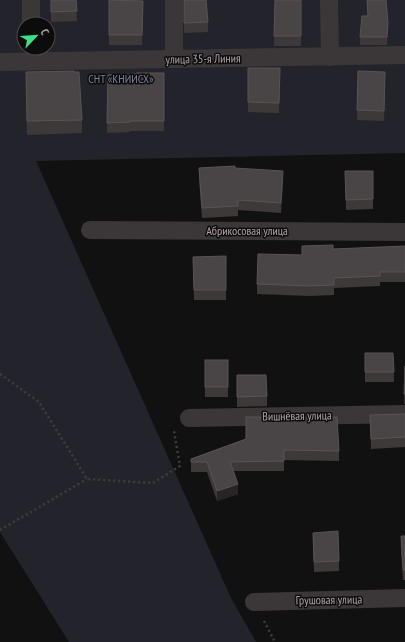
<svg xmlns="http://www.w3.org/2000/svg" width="405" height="642" font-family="'PT Sans Narrow',sans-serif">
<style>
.green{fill:#23242b;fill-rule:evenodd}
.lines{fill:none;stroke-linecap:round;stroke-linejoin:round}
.path{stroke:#423c3f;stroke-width:2.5;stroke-dasharray:2 3;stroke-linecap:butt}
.minor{stroke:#3b3739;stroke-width:18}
.wall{fill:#3d3939}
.shaded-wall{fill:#262424}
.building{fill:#494446;stroke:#5a5355}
.labels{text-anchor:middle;stroke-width:3;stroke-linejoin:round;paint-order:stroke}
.street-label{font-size:12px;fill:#b1a3aa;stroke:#0d0c0c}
.park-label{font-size:12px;fill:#7c809b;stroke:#0d0c0c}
</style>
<rect width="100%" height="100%" fill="#121111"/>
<path class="green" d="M 0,0 L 405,0 L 405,153 L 36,161 L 231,598 L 256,642 L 69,642 L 0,532 ZM 24,24 L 48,24 L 48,48 L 24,48 Z"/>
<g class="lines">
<g class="path">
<polyline points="0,374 39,402 87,479 153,483 180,466 174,431"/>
<polyline points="0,530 87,479"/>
<polyline points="264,621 275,642"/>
</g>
<g class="minor">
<polyline points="31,0 31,24"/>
<polyline points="174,0 174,59"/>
<polyline points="329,0 330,57"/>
<polyline points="0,62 405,55"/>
<polyline points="90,230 405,232"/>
<polyline points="189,418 405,414"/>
<polyline points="254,602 405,598"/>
</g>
</g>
<g class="wall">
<polygon points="51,0 76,0 77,21 51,22"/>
<polygon points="109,0 143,1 142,45 109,45"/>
<polygon points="184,0 208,22 208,32 184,33"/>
<polygon points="275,0 301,0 301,46 274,46"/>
<polygon points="367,0 386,0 388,31 387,45 360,45 360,37 368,16"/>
<polygon points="248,68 280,68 279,113 248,112"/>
<polygon points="164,73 164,131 130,131 130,132 107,133 108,75"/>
<polygon points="385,82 384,121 357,120 357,110"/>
<polygon points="26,85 82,120 82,133 27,135"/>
<polygon points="199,168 235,168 283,181 281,213 238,210 238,216 202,218 199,178"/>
<polygon points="345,171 373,171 373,209 346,210"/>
<polygon points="405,246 405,282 380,282 380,286 334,288 334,295 309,296 257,294 257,284 302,255 333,249"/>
<polygon points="226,256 226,300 194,300 193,257"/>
<polygon points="365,353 393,353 394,382 365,382"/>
<rect x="205" y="360" width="23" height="37"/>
<polygon points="405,366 405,404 404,404"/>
<polygon points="237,375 267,396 267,406 237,407"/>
<polygon points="405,414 405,447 371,449 370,415"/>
<polygon points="269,419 339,451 339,461 284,460 284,471 233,471 238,494 217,501 207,472 191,472 191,459 246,439"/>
<polygon points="313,533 339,561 339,571 314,572"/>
<polygon points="401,536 405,536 405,580 403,580 401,546"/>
</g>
<g class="shaded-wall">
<polygon points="388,23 388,31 387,45 387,37"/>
<polygon points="283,171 283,181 281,213 281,203"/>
<polygon points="238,484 238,494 217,501 217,491"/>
</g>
<g class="building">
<polygon points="51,0 76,0 77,11 51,12"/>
<polygon points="109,0 143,1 142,35 109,35"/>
<polygon points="184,0 206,0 208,22 184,23"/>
<polygon points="275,0 301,0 301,36 274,36"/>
<polygon points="367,0 386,0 388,23 387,37 360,37 362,16 368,16"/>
<polygon points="248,68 280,68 279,103 248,102"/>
<polygon points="74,71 74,72 79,72 82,120 27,121 26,72"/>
<polygon points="358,71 385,72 384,111 357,110"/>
<polygon points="136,73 164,73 164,121 130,121 130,122 107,123 108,75 136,74"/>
<polygon points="235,166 235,168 283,171 281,203 238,200 238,206 202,208 199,168"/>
<polygon points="345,171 373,171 373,199 346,200"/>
<polygon points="333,245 333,249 405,246 405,272 380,272 380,276 334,278 334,285 309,286 257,284 258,254 302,255 302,246"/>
<polygon points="226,256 226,290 194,290 193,257"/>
<polygon points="365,353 393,353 394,372 365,372"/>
<rect x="205" y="360" width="23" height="27"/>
<polygon points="405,366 405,394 404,394"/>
<polygon points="237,375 266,375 267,396 237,397"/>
<polygon points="405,414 405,437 371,439 370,415"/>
<polygon points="246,417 269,417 269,419 337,417 339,451 284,450 284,461 230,462 238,484 217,491 207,462 191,462 191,459 246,439"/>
<polygon points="338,531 339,561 314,562 313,533"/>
<polygon points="401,536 405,536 405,570 403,570"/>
</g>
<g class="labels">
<g class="street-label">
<text transform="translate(203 59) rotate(-1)" y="4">улица 35-я Линия</text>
<text x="247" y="235">Абрикосовая улица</text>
<text transform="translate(297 416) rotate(-1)" y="4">Вишнёвая улица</text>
<text transform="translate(329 600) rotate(-1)" y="4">Грушовая улица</text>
</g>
<g class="park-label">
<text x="121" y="83">СНТ «КНИИСХ»</text>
</g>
</g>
<g transform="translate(36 36) rotate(65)"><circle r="19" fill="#0d0c0c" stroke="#4f484b"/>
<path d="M0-3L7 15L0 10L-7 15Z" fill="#3cde87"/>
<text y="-6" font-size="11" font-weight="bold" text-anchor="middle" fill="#b1a3aa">С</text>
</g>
</svg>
